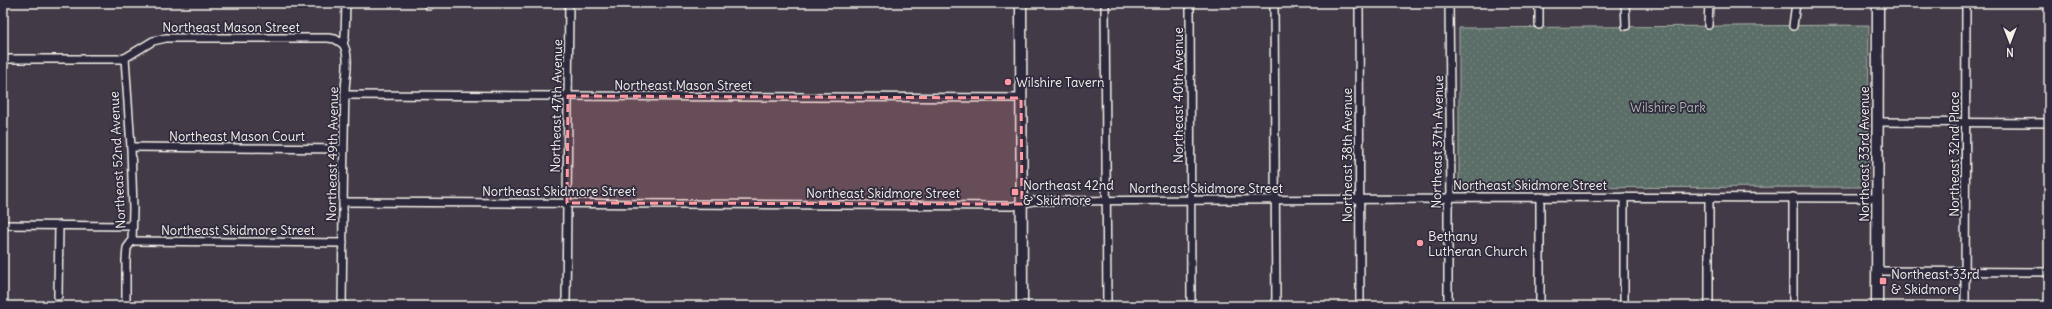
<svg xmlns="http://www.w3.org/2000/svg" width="2052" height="309" font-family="Delius,sans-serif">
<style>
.park{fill:url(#park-dots);stroke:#a8b0a8}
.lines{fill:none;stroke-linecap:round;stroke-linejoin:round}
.street-casing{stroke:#f4f1e8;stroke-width:10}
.secondary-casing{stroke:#f4f1e8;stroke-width:13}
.street{stroke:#2f2a3d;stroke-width:7}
.secondary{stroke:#2f2a3d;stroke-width:10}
.marked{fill:#ff9aa2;fill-opacity:0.2;stroke:#ff9aa2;stroke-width:3;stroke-dasharray:8 5;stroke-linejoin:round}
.poi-dot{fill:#ff9aa2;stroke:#2f2a3d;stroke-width:1.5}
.labels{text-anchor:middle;stroke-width:3.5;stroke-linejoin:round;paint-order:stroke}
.street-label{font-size:13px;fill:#f4f1e8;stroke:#2f2a3d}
.poi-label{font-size:13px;fill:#f4f1e8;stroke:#2f2a3d;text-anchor:start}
.park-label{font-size:13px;fill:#afb6ae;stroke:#2f2a3d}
</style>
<defs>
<pattern id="park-dots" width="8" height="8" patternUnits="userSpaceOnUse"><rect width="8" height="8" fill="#5b6e67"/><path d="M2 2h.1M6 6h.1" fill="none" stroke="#73837d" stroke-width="1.8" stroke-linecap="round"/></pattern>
</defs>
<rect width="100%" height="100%" fill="#423a47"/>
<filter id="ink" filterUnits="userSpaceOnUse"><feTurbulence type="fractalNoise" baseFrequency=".025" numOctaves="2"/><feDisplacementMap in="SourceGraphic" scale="8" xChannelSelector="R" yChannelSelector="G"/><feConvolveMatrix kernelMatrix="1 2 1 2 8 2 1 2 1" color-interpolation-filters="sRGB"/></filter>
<g filter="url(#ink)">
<polygon class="park" points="1869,25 1868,187 1459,188 1459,28"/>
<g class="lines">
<g class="street-casing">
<g id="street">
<polyline points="1105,3 1107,306"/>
<polyline points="1190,3 1191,306"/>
<polyline points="1274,3 1276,306"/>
<polyline points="1359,3 1360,306"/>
<polyline points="1625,3 1626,26"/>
<polyline points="429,6 429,3"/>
<polyline points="1539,25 1539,3"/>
<polyline points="1708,25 1709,3"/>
<polyline points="1793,26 1796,3"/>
<polyline points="125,58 131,147 133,209 132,241 127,248 126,260 126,306"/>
<polyline points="3,59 120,59 125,58 153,41 166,38 328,38 335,39 343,44"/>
<polyline points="345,95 1021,98"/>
<polyline points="1877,122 2049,123"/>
<polyline points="131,147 343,149"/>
<polyline points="1793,197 1793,306"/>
<polyline points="343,202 1013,206 1034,201 1441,199 1451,197 1877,198"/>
<polyline points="3,225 132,226"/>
<polyline points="132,241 343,243"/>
<polyline points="1877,271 2049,272"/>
<polyline points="58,296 59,225"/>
<path d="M 342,306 C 343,235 343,163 345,92 C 345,78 351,56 343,44 L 345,37 L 346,3"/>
<polyline points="566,306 569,3"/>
<polyline points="1448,306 1448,206 1451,197 1449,3"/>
<polyline points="1540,306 1540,197"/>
<polyline points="1624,306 1624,197"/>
<polyline points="1709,306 1709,197"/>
<polyline points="1965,306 1966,3"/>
</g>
</g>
<g class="secondary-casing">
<g id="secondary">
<polyline points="1021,3 1022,306"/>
<polyline points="1877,306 1878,3"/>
</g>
</g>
<use href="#street" class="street"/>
<use href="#secondary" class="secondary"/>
</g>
</g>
<path class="marked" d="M 568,96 L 1021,98 L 1022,204 L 567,203 Z"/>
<g class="poi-dot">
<circle cx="1008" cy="82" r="4"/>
<rect x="1011" y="188" width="8" height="8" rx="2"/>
<circle cx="1420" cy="243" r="4"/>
<rect x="1879" y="277" width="8" height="8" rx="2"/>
</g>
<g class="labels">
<g class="street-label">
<text x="231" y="32">Northeast Mason Street</text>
<text x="683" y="90">Northeast Mason Street</text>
<text transform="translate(1178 95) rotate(-90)" y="5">Northeast 40th Avenue</text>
<text transform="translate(556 106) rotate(-89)" y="5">Northeast 47th Avenue</text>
<text x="237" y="141">Northeast Mason Court</text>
<text transform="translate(1437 142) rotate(-89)" y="5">Northeast 37th Avenue</text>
<text transform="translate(332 154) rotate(-89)" y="5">Northeast 49th Avenue</text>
<text transform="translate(1864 154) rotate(-90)" y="5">Northeast 33rd Avenue</text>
<text transform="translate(1954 154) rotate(-90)" y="5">Northeast 32nd Place</text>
<text transform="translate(1347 155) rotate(-90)" y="5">Northeast 38th Avenue</text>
<text transform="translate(117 160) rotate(-93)" y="5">Northeast 52nd Avenue</text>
<text x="1530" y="190">Northeast Skidmore Street</text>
<text x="1206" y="193">Northeast Skidmore Street</text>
<text x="559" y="196">Northeast Skidmore Street</text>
<text x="883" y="198">Northeast Skidmore Street</text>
<text x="238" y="235">Northeast Skidmore Street</text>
</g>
<g class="poi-label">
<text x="1016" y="87">Wilshire Tavern</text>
<text x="1023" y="190">Northeast 42nd<tspan x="1023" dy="15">&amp; Skidmore</tspan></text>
<text x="1428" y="241">Bethany<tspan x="1428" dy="15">Lutheran Church</tspan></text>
<text x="1891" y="279">Northeast 33rd<tspan x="1891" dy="15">&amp; Skidmore</tspan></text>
</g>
<g class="park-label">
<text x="1668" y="112">Wilshire Park</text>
</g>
</g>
<rect width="2052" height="309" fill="none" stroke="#2f2a3d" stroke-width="16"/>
<rect x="8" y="8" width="2036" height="293" fill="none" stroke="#f4f1e8" stroke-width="1.5" filter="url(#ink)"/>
<g transform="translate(2010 42) rotate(180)" stroke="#2f2a3d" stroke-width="3" paint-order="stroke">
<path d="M0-3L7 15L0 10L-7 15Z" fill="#f4f1e8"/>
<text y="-6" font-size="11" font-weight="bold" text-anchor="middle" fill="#f4f1e8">N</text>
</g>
</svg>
